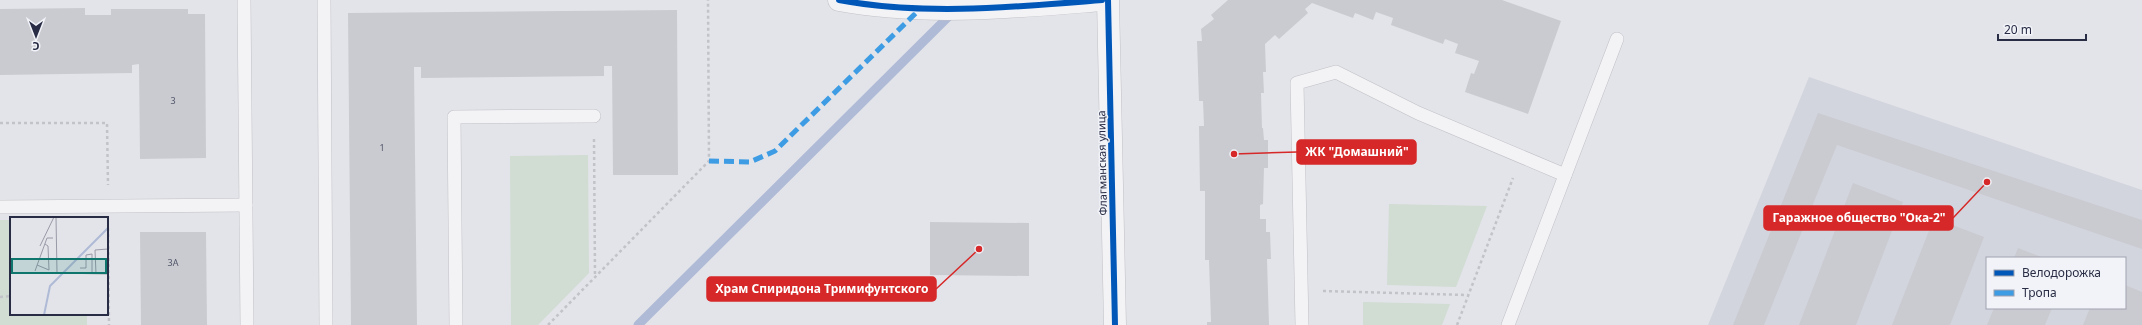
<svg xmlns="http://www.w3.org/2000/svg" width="2142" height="325" font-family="'Noto Sans',sans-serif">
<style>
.built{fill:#d3d5de;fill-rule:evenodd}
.green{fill:#d1dcd3}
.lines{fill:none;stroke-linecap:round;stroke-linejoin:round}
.stream{stroke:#afbad6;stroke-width:9}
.building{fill:#cacbd1}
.lane-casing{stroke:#c0c1c7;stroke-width:14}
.street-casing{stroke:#c0c1c7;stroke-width:23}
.path{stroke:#c1c3c9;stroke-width:2.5;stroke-dasharray:3 3;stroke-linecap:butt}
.lane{stroke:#f3f3f5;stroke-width:13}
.street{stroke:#f3f3f5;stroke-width:22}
.quiet{stroke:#3d9ce3;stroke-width:5;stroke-dasharray:10 5;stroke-linecap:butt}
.cycleway-casing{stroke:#f1f3f8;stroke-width:8}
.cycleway{stroke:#0057b8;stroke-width:6}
.labels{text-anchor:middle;stroke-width:3;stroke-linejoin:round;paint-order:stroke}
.number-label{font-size:9px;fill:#525669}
.street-label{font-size:11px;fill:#282c44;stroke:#f1f3f8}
.inset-river{fill:none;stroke:#afbad6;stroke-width:2}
.inset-road{fill:none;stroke:#989aa7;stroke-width:1}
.view{fill:#0f766e;fill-opacity:0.15;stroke:#0f766e;stroke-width:2}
.inset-edge{fill:none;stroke:#282c44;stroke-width:2}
.leader{fill:none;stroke:#d62828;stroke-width:1.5}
.callout-dot{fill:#d62828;stroke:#f1f3f8;stroke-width:1.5}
.callout{fill:#d62828;stroke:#d62828;stroke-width:1.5}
.callout-label{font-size:12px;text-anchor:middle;font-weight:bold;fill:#fff}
</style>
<rect width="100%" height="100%" fill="#e3e4e9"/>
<path class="built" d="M 1809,77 L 2142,190 L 2142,325 L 1708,325 ZM 1987,258 L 2125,258 L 2125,308 L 1987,308 Z"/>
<g class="green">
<polygon points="588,155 589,273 538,325 511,325 510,156"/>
<polygon points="1389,204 1487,206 1456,287 1387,285"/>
<polygon points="0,220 11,220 11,314 87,314 87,325 0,325"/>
<polygon points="1363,302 1450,304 1442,325 1363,325"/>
</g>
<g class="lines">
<polyline class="stream" points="638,325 953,12"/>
</g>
<g class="building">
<polygon points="1228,0 1502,0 1561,21 1528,114 1465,92 1471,73 1474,74 1479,61 1455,53 1458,44 1445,39 1443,44 1391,25 1393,18 1376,12 1373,20 1355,13 1353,18 1312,3 1305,9 1308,13 1279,39 1275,35 1265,44 1266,72 1263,72 1264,93 1261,93 1262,128 1263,128 1264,140 1268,140 1268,168 1264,168 1263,204 1260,205 1260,219 1266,219 1266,232 1270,232 1271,259 1267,259 1269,325 1207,325 1207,322 1211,322 1209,260 1205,260 1205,191 1200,191 1199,126 1204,126 1203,101 1199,101 1197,41 1202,41 1201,29 1214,19 1211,15"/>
<polygon points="85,8 85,15 111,15 111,9 188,9 188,14 205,14 206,158 140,159 139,64 132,65 132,73 0,75 0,9"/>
<polygon points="677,10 678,175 613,175 612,66 604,66 604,76 513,77 421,78 421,67 414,67 417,325 351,325 348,13"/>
<polygon points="1818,113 2142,220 2142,249 1837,145 1764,325 1733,325"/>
<polygon points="1853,183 1903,202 1856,325 1799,325"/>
<polygon points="1934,218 1984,237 1950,325 1892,325"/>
<polygon points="930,222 1029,223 1029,276 930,275"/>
<polygon points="140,232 206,232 207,325 141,325"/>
<polygon points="2018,248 2044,258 2014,258"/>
<polygon points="2125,285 2142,292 2142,325 2083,325 2090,308 2125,308"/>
<polygon points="1994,308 2052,308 2045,325 1987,325"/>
</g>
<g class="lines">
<g class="lane-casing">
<g id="lane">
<polyline points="244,0 247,325"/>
<polyline points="324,0 326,325"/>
<polyline points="0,207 246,205"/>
<polyline points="456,325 454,117 594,116"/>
<polyline points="1302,325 1297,83 1336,72 1418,113 1565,175"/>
<polyline points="1508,325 1617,39"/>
</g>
</g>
<g class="street-casing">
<g id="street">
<path d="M 839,0 C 925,16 1015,7 1102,0"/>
<polyline points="1108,0 1115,325"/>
</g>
</g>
<g class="path">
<polyline points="0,123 107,123 108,185"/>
<polyline points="594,139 595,276"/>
<polyline points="108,228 109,325"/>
<polyline points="1323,291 1468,295"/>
<polyline points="0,297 11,296"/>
<polyline points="548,325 709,161 708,0"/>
<polyline points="1457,325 1513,178"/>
</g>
<use href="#lane" class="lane"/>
<use href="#street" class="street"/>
<polyline class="quiet" points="709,161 750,162 775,151 921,8"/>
<g class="cycleway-casing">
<g id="cycleway">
<path d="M 839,0 C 925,16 1015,7 1102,0"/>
<polyline points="1108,0 1115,325"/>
</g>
</g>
<use href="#cycleway" class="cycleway"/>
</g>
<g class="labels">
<g class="number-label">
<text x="173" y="104">3</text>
<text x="382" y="151">1</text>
<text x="173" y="266">3А</text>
</g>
<g class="street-label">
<text transform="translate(1102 163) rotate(-91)" y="4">Флагманская улица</text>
</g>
</g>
<g transform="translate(10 217)">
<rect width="98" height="98" fill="#e3e4e9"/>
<path class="inset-river" d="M 34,98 L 40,69 L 98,11"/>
<path class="inset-road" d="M 46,0 L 47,56 L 98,57M 30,29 L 44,0M 27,48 L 39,53 L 38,29 L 35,27M 70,51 L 76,51 L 76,38 L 82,37 L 82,57M 25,54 L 37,21 L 43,21M 86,57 L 85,33 L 98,32"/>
<path class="view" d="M 2,42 L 96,42 L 96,56 L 2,56 Z"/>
<rect width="98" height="98" class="inset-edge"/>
</g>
<path class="leader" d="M1234 154L1297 152M1987 182L1953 218M979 249L936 289"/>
<g class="callout-dot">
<circle cx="1234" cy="154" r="4"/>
<circle cx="1987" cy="182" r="4"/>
<circle cx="979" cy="249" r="4"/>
</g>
<g class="callout">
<rect x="1297" y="140" width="119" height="24" rx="4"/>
<rect x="1764" y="206" width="189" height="24" rx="4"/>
<rect x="707" y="277" width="229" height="24" rx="4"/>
</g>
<g class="callout-label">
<text x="1357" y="156">ЖК "Домашний"</text>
<text x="1859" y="222">Гаражное общество "Ока-2"</text>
<text x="822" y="293">Храм Спиридона Тримифунтского</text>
</g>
<rect x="1986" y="257" width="140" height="52" fill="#f1f3f8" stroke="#a1a3b0"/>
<rect x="1994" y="270" width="20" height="6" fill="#0057b8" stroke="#a1a3b0"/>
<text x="2022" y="277" font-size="12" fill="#282c44">Велодорожка</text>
<rect x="1994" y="290" width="20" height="6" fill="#3d9ce3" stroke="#a1a3b0"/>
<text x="2022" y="297" font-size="12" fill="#282c44">Тропа</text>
<g transform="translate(36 36) rotate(180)" stroke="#f1f3f8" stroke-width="3" paint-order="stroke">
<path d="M0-3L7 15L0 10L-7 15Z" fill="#282c44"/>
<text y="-6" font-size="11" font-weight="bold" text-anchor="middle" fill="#282c44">С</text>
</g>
<path d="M1998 34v6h88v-6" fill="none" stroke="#282c44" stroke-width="2"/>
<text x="2004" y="34" font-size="12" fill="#282c44" stroke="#f1f3f8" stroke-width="3" paint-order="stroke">20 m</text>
</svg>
